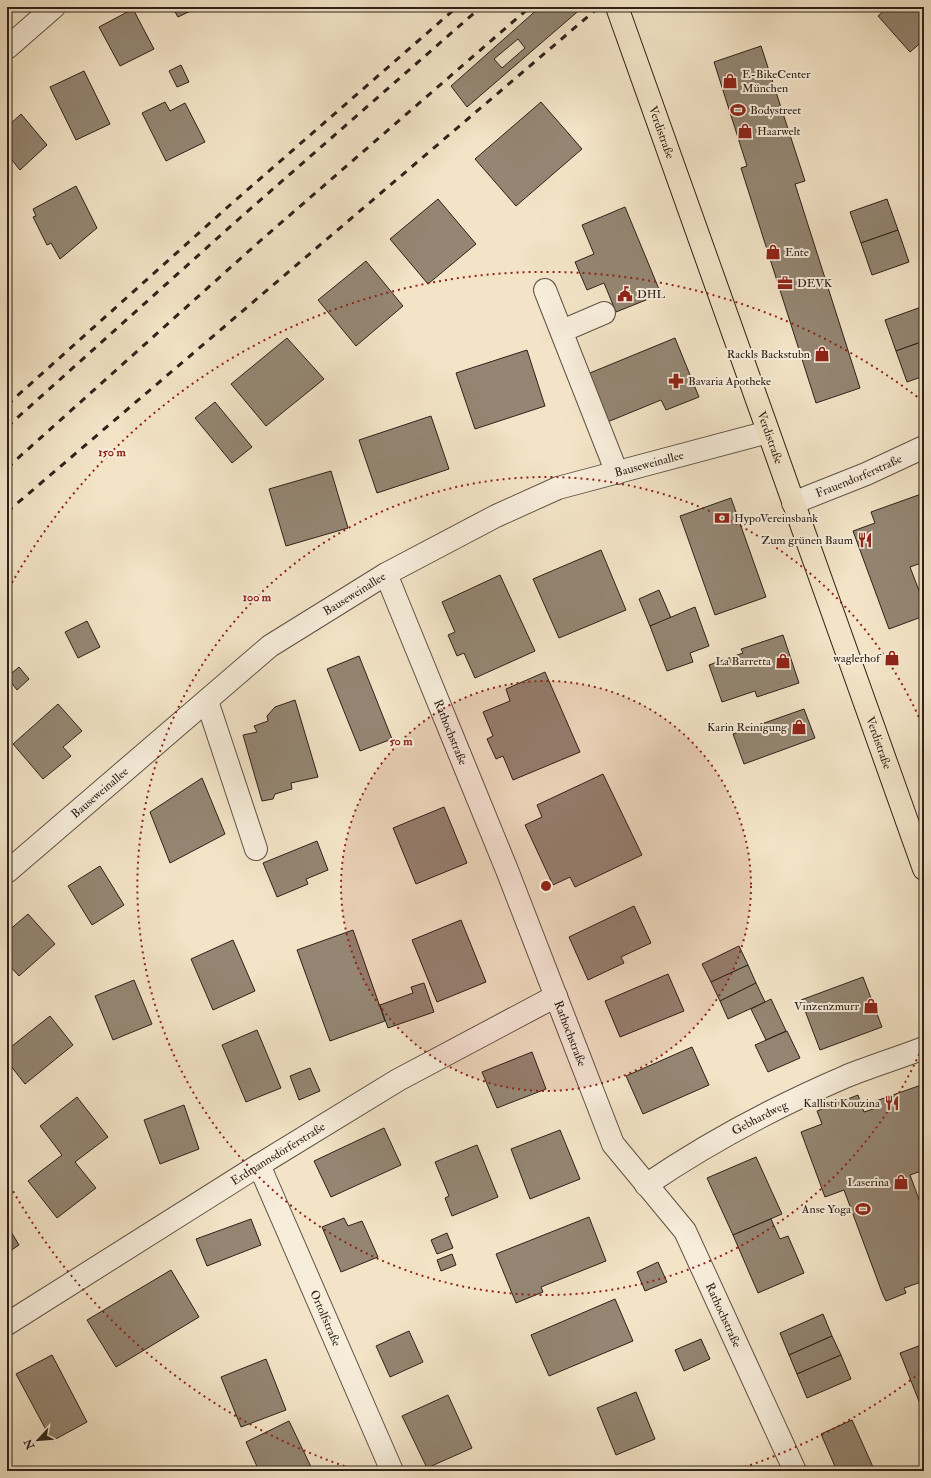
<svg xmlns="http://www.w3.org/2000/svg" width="931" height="1478" font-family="'IM FELL Double Pica',serif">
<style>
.building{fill:#948673;stroke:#2e2119;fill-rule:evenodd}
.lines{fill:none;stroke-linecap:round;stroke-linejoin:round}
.minor-casing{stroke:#5f5244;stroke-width:24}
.major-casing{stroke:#2e2119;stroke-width:24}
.minor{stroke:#f7eddb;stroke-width:22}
.major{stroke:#f3e4c7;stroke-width:22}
.rail{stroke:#2e2119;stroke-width:3;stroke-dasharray:7 7;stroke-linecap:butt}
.ring{fill:none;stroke:#8f2418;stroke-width:2;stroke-dasharray:2 4}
.labels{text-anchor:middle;stroke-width:4;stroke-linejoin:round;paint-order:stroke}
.poi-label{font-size:12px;fill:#2e2119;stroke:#f7eddb;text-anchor:end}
.street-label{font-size:12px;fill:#2e2119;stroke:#f7eddb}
.centre{fill:#8f2418;stroke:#f7eddb;stroke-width:2}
.ring-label{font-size:12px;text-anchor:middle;font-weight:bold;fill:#8f2418;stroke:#f7eddb;stroke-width:4;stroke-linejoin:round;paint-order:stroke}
</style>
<rect width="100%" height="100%" fill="#f3e4c7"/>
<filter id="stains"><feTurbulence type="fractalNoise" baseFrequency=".005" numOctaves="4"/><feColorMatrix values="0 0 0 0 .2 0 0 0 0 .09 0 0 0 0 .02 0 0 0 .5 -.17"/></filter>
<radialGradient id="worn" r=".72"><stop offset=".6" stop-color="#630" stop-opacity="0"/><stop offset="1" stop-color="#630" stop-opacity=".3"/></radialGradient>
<g class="building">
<polygon points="172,7 199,7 178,17"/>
<path d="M 540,7 L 583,7 L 467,107 L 451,86 ZM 518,39 L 525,48 L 502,68 L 494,59 Z"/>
<polygon points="888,7 915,7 924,17 924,40 910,52 878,16"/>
<polygon points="915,7 924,7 924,17"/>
<polygon points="133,9 154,49 120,66 99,27"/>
<polygon points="761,46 805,181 795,184 860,388 816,403 741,168 747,166 714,62"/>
<polygon points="181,65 189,82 177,87 169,71"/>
<polygon points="84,71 110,124 76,140 50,87"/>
<polygon points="165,102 170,111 185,103 205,142 166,161 142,113"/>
<polygon points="541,102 582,149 516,206 475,159"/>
<polygon points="21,114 47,145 20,170 7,154 7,127"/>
<polygon points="76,186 97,228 60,259 51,243 47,245 33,217 36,216 33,209"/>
<polygon points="438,199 476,244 428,284 390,239"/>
<polygon points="887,199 898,230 861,243 850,212"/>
<polygon points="625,207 661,294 616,312 604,283 587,290 575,262 594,254 582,225"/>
<polygon points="898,230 909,262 872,275 861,243"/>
<polygon points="366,261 403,306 356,346 318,300"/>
<polygon points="924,306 924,341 896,351 885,320"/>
<polygon points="287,338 324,379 266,426 231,384"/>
<polygon points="675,338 699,397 666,410 661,400 605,423 585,375"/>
<polygon points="924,341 924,376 907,382 896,351"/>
<polygon points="527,350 545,406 475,429 456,373"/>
<polygon points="215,402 252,447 232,463 195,418"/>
<polygon points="431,416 449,469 377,493 359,440"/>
<polygon points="331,471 348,528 286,546 269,489"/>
<polygon points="924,493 924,562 910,567 924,604 924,616 889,629 853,531 875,523 871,512"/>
<polygon points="731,498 766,597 715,615 680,516"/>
<polygon points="601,550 626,610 559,638 533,579"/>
<polygon points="500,575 535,651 475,678 464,653 457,656 448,635 455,632 442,602"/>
<polygon points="659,590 671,618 650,626 639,599"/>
<polygon points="695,607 709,646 690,653 693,662 667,671 650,626"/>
<polygon points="87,621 100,647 78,658 65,632"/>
<polygon points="783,635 799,683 757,697 755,691 722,702 709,665 743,653 741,649"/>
<polygon points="359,656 392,739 360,751 327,669"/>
<polygon points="19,667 29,679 17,690 7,677"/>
<polygon points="545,672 580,752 513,780 503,756 496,759 487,739 493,736 483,712 510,701 506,689"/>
<polygon points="295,700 318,777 291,783 292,789 275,794 273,799 262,801 243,735 257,732 254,726 268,721 267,716 275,707"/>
<polygon points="58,704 82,731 63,747 71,756 43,779 13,744"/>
<polygon points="804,709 815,738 744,764 733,734"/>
<polygon points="603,774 642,855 575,887 570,877 553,885 525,825 542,817 537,805"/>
<polygon points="202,778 225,834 170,863 150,812"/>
<polygon points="444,807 467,863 416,884 393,828"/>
<polygon points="317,841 328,870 306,879 308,884 277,897 263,863"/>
<polygon points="100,866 124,905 92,925 68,886"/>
<polygon points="634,906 651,943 621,957 624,963 588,980 569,937"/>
<polygon points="28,914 55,944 19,976 7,963 7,932"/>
<polygon points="461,920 486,982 437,1002 412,940"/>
<polygon points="353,930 385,1021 330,1041 297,950"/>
<polygon points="233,940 255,991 213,1010 191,959"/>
<polygon points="739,946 748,965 711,982 702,964"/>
<polygon points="748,965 756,983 720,1001 711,982"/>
<polygon points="668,974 684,1011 620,1037 605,1001"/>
<polygon points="863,977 882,1027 820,1050 801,1000"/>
<polygon points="134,980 152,1024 113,1040 95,996"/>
<polygon points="424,983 434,1012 388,1028 380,1005 413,993 411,987"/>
<polygon points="756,983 765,1002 728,1019 720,1001"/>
<polygon points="771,999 786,1031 766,1040 751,1009"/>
<polygon points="50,1016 73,1045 25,1084 7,1061 7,1050"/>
<polygon points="257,1030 281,1088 246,1102 222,1045"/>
<polygon points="787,1031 800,1058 768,1072 755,1045"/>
<polygon points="692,1047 709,1085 643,1114 626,1076"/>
<polygon points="532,1052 546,1089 497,1108 482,1072"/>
<polygon points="310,1068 320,1091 299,1100 290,1076"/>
<polygon points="924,1084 924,1170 910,1175 924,1213 924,1281 904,1288 906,1293 886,1301 883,1295 844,1190 825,1197 801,1132 822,1124 817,1111 858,1095 864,1112 876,1108 873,1102"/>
<polygon points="77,1097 108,1137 75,1162 96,1188 57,1218 28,1181 62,1155 40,1126"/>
<polygon points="184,1105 199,1149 160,1164 144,1120"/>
<polygon points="384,1128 401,1165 331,1197 314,1161"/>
<polygon points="560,1130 580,1179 530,1199 511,1149"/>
<polygon points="477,1145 498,1197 452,1216 445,1198 449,1196 435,1162"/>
<polygon points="756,1157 782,1214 733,1235 707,1178"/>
<polygon points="589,1217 606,1261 541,1287 543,1292 516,1303 496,1254"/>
<polygon points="344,1218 348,1226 362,1221 378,1257 341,1272 322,1227"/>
<polygon points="251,1219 261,1245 207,1266 196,1239"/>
<polygon points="771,1219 780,1239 788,1236 804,1273 758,1293 733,1235"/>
<polygon points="7,1225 19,1245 7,1253"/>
<polygon points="447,1233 453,1248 437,1254 431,1240"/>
<polygon points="452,1254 456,1265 441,1271 437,1260"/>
<polygon points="658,1262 667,1282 645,1291 637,1272"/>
<polygon points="171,1270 199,1317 116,1367 87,1320"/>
<polygon points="615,1299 633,1341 549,1376 531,1335"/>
<polygon points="823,1314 832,1336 789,1355 780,1333"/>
<polygon points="409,1331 423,1362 390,1377 376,1346"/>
<polygon points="832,1336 841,1355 797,1374 789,1355"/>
<polygon points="701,1339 710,1359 684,1371 675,1350"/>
<polygon points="924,1344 924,1414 900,1353"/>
<polygon points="52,1355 87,1422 52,1441 16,1374"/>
<polygon points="841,1355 851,1379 807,1398 797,1374"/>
<polygon points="266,1359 286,1410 241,1427 221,1377"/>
<polygon points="636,1392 655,1439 616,1455 597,1408"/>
<polygon points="448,1395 472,1448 427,1468 402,1416"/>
<polygon points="852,1420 873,1467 863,1471 837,1471 821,1434"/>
<polygon points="289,1421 313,1471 259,1471 246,1442"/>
</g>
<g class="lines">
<g class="minor-casing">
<g id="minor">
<polyline points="7,48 54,7"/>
<polyline points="545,290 617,473"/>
<polyline points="562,331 604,313"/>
<path id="s1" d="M 793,503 L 866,474 L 924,447"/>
<path id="s2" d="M 386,574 L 507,870 L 613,1144 L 685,1231 L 795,1471"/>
<polyline points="207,701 256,849"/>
<path id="s3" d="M 7,872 L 270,646 L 386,574 L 496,516 L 558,488 L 768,432"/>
<path id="s4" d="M 259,1165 L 392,1471"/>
<path id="s5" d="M 646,1185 C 709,1142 777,1106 847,1076 C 872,1066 898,1058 924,1048"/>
<path id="s6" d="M 7,1324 L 259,1165 L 398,1080 L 556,996"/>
</g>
</g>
<g class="major-casing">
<g id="major">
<path id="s7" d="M 617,7 L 924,869"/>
</g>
</g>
<use href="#minor" class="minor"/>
<use href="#major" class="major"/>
<g class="rail">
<polyline points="7,405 230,205 457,7"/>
<polyline points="7,427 241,217 481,7"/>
<polyline points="7,468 260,241 530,7"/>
<polyline points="7,512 599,7"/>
</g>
</g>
<circle cx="546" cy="886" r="205" fill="#8f2418" fill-opacity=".12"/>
<g class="ring">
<circle cx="546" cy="886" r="205"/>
<path d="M924 1043A409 409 0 1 1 924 729"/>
<path d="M920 1373A614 614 0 0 1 736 1470M356 1470A614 614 0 0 1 9 1184M9 588A614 614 0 0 1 920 399"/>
</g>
<defs>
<g id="shop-bare" transform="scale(1.2)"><path d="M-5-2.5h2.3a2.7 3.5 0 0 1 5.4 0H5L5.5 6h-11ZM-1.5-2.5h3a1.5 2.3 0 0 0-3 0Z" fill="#8f2418" stroke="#f7eddb" stroke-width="2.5" paint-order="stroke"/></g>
<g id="stadium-bare" transform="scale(1.2)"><path d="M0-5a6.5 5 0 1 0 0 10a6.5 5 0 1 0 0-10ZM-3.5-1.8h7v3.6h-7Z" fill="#8f2418" stroke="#f7eddb" stroke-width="2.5" paint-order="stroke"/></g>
<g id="office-bare" transform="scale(1.2)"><path d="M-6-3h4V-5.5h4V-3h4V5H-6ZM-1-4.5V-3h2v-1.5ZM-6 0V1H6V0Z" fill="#8f2418" stroke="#f7eddb" stroke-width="2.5" paint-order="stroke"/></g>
<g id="civic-bare" transform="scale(1.2)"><path d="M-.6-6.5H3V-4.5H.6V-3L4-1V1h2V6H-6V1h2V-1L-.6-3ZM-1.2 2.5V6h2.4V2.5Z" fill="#8f2418" stroke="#f7eddb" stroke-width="2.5" paint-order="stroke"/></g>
<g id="pharmacy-bare" transform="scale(1.2)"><path d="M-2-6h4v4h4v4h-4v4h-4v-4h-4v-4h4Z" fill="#8f2418" stroke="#f7eddb" stroke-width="2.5" paint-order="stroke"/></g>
<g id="bank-bare" transform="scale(1.2)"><path d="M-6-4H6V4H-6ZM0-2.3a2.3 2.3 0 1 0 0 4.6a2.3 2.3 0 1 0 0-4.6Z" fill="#8f2418" stroke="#f7eddb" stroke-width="2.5" paint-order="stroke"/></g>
<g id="restaurant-bare" transform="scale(1.2)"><path d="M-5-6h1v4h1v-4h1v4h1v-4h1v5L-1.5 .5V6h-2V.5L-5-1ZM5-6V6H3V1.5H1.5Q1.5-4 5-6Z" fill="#8f2418" stroke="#f7eddb" stroke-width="2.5" paint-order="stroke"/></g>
</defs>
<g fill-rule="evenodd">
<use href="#shop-bare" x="730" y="81"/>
<use href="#stadium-bare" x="738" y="110"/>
<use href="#shop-bare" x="745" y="131"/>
<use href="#shop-bare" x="773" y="252"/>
<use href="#office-bare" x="785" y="283"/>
<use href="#civic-bare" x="625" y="294"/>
<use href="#shop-bare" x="822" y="354"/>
<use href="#pharmacy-bare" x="676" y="381"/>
<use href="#bank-bare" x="722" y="518"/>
<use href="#restaurant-bare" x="865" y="540"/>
<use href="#shop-bare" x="892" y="658"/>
<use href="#shop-bare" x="783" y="661"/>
<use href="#shop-bare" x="799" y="727"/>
<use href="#shop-bare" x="871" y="1006"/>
<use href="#restaurant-bare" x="892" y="1103"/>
<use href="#shop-bare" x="901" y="1182"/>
<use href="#stadium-bare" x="863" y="1209"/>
</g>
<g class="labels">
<g class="poi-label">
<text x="742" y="78" text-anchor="start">E-BikeCenter<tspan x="742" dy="14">München</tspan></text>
<text x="750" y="114" text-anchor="start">Bodystreet</text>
<text x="757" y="135" text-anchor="start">Haarwelt</text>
<text x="785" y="256" text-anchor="start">Ente</text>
<text x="797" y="287" text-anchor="start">DEVK</text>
<text x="637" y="298" text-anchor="start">DHL</text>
<text x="810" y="358">Rackls Backstubn</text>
<text x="688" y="385" text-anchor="start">Bavaria Apotheke</text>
<text x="734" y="522" text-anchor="start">HypoVereinsbank</text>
<text x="853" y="544">Zum grünen Baum</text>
<text x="880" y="662">waglerhof</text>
<text x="771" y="665">La Barretta</text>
<text x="787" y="731">Karin Reinigung</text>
<text x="859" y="1010">Vinzenzmurr</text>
<text x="880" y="1107">Kallisti Kouzina</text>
<text x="889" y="1186">Laserina</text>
<text x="851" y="1213">Anse Yoga</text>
</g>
<g class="street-label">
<text dy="4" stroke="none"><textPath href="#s7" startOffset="133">Verdistraße</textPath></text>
<text dy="4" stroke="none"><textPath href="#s7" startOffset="457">Verdistraße</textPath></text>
<text dy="4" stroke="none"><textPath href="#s3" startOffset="770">Bauseweinallee</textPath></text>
<text dy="4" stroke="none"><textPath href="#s1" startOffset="71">Frauendorferstraße</textPath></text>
<text dy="4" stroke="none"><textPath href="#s3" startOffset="446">Bauseweinallee</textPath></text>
<text dy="4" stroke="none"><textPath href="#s2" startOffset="171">Rathochstraße</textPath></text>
<text dy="4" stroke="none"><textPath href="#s7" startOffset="781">Verdistraße</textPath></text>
<text dy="4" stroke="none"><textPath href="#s3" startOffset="122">Bauseweinallee</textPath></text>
<text dy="4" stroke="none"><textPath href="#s2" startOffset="495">Rathochstraße</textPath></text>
<text dy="4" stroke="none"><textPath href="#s5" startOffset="132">Gebhardweg</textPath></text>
<text dy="4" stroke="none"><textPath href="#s6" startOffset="320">Erdmannsdörferstraße</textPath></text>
<text dy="4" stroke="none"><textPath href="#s2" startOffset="819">Rathochstraße</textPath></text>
<text dy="4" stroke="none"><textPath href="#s4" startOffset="167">Ortolfstraße</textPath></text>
</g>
</g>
<circle cx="546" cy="886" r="6" class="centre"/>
<g class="ring-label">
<text x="112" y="456">150 m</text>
<text x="257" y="601">100 m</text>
<text x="401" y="745">50 m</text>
</g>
<rect width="931" height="1478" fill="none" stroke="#f3e4c7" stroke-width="24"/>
<rect x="8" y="8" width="915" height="1462" fill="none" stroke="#2e2119" stroke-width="2"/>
<rect x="12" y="12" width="907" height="1454" fill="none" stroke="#2e2119"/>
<g transform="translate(38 1440) rotate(244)" stroke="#f7eddb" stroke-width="3" paint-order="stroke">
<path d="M0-3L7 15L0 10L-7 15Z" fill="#2e2119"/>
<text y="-6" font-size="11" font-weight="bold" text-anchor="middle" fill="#2e2119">N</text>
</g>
<rect width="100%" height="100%" filter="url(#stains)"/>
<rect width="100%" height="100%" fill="url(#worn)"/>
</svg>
